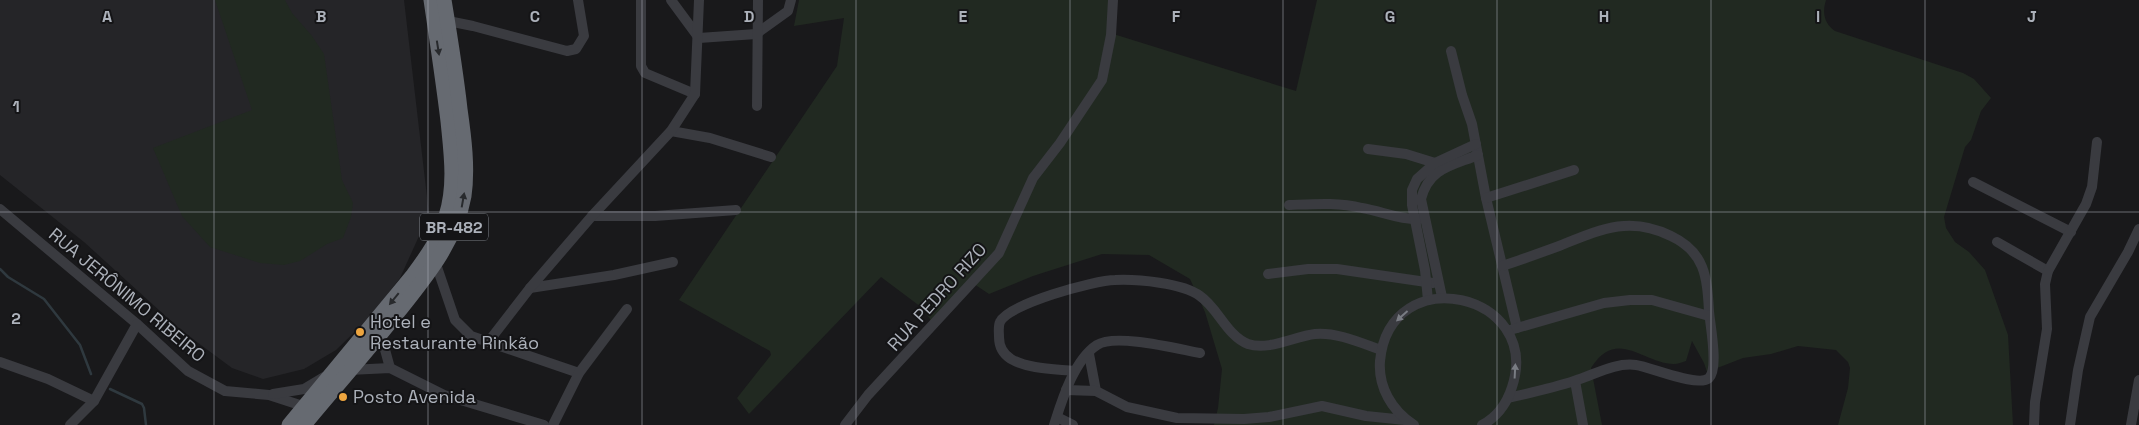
<svg xmlns="http://www.w3.org/2000/svg" width="2139" height="425" font-family="'Space Grotesk',sans-serif">
<style>
.built{fill:#252528}
.green{fill:#212921}
.lines{fill:none;stroke-linecap:round;stroke-linejoin:round}
.stream{stroke:#2f393f;stroke-width:2.5}
.minor{stroke:#3a3b40;stroke-width:10}
.highway{stroke:#666a71;stroke-width:15}
.oneway{fill:#282a2d}
.oneway2{fill:#797c83}
.grid{fill:none;stroke:#acb1ba;stroke-width:1;stroke-opacity:0.55}
.poi-dot{fill:#eda53f;stroke:#141416;stroke-width:2}
.labels{text-anchor:middle;stroke-width:4;stroke-linejoin:round;paint-order:stroke}
.shield{fill:#141416;stroke:#7e8289;stroke-width:1}
.shield-label{font-size:16px;font-weight:bold;fill:#acb1ba}
.street-label{font-size:18px;fill:#acb1ba;stroke:#141416}
.poi-label{font-size:18px;fill:#acb1ba;stroke:#141416;text-anchor:start}
.grid-label{font-size:16px;text-anchor:middle;font-weight:bold;fill:#acb1ba;stroke:#141416;stroke-width:4;stroke-linejoin:round;paint-order:stroke}
</style>
<rect width="100%" height="100%" fill="#19191b"/>
<polygon class="built" points="0,0 404,0 429,214 400,278 370,317 336,350 304,369 263,379 232,368 182,331 84,242 0,175"/>
<g class="green">
<polygon points="215,0 285,0 292,13 312,36 324,54 342,180 353,203 351,217 343,238 327,244 300,261 284,265 260,263 210,247 182,216 153,148 252,110"/>
<path d="M 799,0 L 1112,0 L 1107,32 L 1296,91 L 1317,0 L 1826,0 C 1822,13 1824,23 1835,31 L 1963,73 L 1974,79 L 1991,98 L 1981,111 L 1971,140 L 1965,147 L 1944,217 L 1946,228 L 1955,242 L 1969,252 L 1985,270 L 2008,335 L 2013,425 L 1838,425 L 1848,388 L 1850,368 L 1848,362 L 1836,350 L 1798,346 L 1771,354 L 1743,358 L 1707,372 L 1704,363 L 1692,341 L 1686,361 C 1682,362 1678,364 1674,364 C 1642,363 1617,327 1591,368 L 1602,425 L 1214,425 L 1218,408 L 1222,369 L 1205,312 L 1190,279 L 1149,255 L 1102,254 L 1033,276 L 989,294 L 974,284 L 933,323 L 921,307 L 881,277 L 749,414 L 737,398 L 771,355 L 770,351 L 679,300 L 837,66 L 844,18 L 794,26 Z"/>
</g>
<g class="lines">
<g class="stream">
<polyline points="0,269 8,277 44,299 80,345 91,374"/>
<polyline points="110,389 142,404 144,408 146,425"/>
</g>
<g class="minor">
<polyline points="641,0 641,66 645,73 695,94"/>
<polyline points="671,0 699,38 756,34 788,11 791,0"/>
<polyline points="448,21 473,26 567,51 576,49 584,36 578,0"/>
<polyline points="1451,51 1462,95 1472,124 1486,198 1517,328"/>
<polyline points="757,106 758,0"/>
<polyline points="671,131 710,138 771,157"/>
<polyline points="1368,149 1406,154 1435,163"/>
<polyline points="1973,182 2071,232"/>
<polyline points="1486,198 1574,170"/>
<path d="M 1289,205 C 1314,204 1338,202 1362,208 C 1381,211 1400,220 1419,219"/>
<polyline points="0,209 137,324 188,371 225,391 269,395 309,408"/>
<polyline points="592,216 655,216 736,210"/>
<polyline points="1997,242 2048,271"/>
<polyline points="436,264 455,320 471,336 579,373"/>
<path d="M 1502,266 C 1521,260 1540,253 1559,246 C 1599,230 1629,215 1671,236 C 1705,252 1707,277 1709,311 C 1710,325 1719,368 1709,378 C 1698,388 1651,367 1636,365 C 1615,362 1594,375 1574,381 C 1553,388 1530,393 1508,398"/>
<polyline points="1268,274 1308,269 1337,269 1433,283"/>
<polyline points="530,288 614,275 673,262"/>
<path d="M 1442,297 L 1421,199 C 1429,168 1451,166 1478,155"/>
<polyline points="1428,300 1425,270 1412,205 1412,190 1417,179 1435,163 1476,144"/>
<polyline points="1510,330 1604,303 1630,300 1652,300 1709,316"/>
<polyline points="381,335 390,368"/>
<polyline points="489,341 530,288 592,216 671,131 695,94 699,0"/>
<polyline points="1089,354 1096,391 1127,407 1177,418 1244,419 1269,417 1322,406 1366,416 1405,420"/>
<polyline points="0,362 48,379 94,401"/>
<polyline points="349,370 390,368 444,395 544,425"/>
<path d="M 1074,371 C 1055,369 1028,369 1011,359 C 1003,354 999,347 999,337 C 999,333 998,326 1000,322 C 1008,304 1095,280 1115,280 C 1137,279 1183,283 1200,296 C 1218,308 1227,336 1248,344 C 1269,351 1295,336 1315,334 C 1337,332 1361,343 1381,350"/>
<polyline points="1575,381 1583,425"/>
<polyline points="1066,390 1096,391"/>
<polyline points="273,394 304,389 324,377"/>
<polyline points="1057,417 1073,425"/>
<polyline points="70,425 94,401 137,324"/>
<polyline points="553,425 579,373 627,309"/>
<polyline points="845,425 868,395 999,253 1033,178 1060,143 1102,80 1111,35 1113,0"/>
<path d="M 1054,425 C 1062,400 1074,360 1097,345 C 1115,333 1178,349 1200,353"/>
<path d="M 1414,425 C 1392,411 1378,387 1380,361 C 1390,258 1543,293 1512,387 C 1507,403 1497,417 1482,425"/>
<polyline points="2034,425 2035,402 2047,329 2045,284 2048,271 2086,204 2092,187 2097,142"/>
<polyline points="2070,425 2078,370 2090,317 2128,252 2139,229"/>
<polyline points="2131,425 2139,380"/>
</g>
<g class="highway">
<path d="M 289,425 L 413,275 C 427,256 440,238 446,216 C 456,185 451,152 448,121 C 443,80 437,40 431,0"/>
<path d="M 304,425 C 335,387 369,350 399,311 C 426,277 456,241 464,196 C 468,168 464,137 460,109 C 456,73 450,36 444,0"/>
</g>
</g>
<defs><path id="oneway-solid" d="M-6-.8H1V-3.2L6.5 0L1 3.2V.8H-6Z" transform="scale(1.25)"/></defs>
<g class="oneway">
<use href="#oneway-solid" transform="translate(438 48) rotate(81)"/>
<use href="#oneway-solid" transform="translate(463 200) rotate(-80)"/>
<use href="#oneway-solid" transform="translate(394 299) rotate(129)"/>
</g>
<g class="oneway2">
<use href="#oneway-solid" transform="translate(1402 316) rotate(138)"/>
<use href="#oneway-solid" transform="translate(1515 371) rotate(-87)"/>
</g>
<path class="grid" d="M 214,0 L 214,425M 428,0 L 428,425M 642,0 L 642,425M 856,0 L 856,425M 1070,0 L 1070,425M 1283,0 L 1283,425M 1497,0 L 1497,425M 1711,0 L 1711,425M 1925,0 L 1925,425M 0,212 L 2139,212"/>
<g class="poi-dot">
<circle cx="360" cy="332" r="5"/>
<circle cx="343" cy="397" r="5"/>
</g>
<g class="labels">
<rect class="shield" x="420" y="213.5" width="68" height="27" rx="4"/>
<g class="shield-label">
<text x="454" y="233">BR-482</text>
</g>
<g class="street-label">
<text transform="translate(127 295) rotate(40)" y="6">RUA JERÔNIMO RIBEIRO</text>
<text transform="translate(937 297) rotate(-48)" y="6">RUA PEDRO RIZO</text>
</g>
<g class="poi-label">
<text x="370" y="328">Hotel e<tspan x="370" dy="21">Restaurante Rinkão</tspan></text>
<text x="353" y="403">Posto Avenida</text>
</g>
</g>
<g class="grid-label">
<text x="107" y="22">A</text>
<text x="321" y="22">B</text>
<text x="535" y="22">C</text>
<text x="749" y="22">D</text>
<text x="963" y="22">E</text>
<text x="1176" y="22">F</text>
<text x="1390" y="22">G</text>
<text x="1604" y="22">H</text>
<text x="1818" y="22">I</text>
<text x="2032" y="22">J</text>
<text x="16" y="112">1</text>
<text x="16" y="324">2</text>
</g>
</svg>
